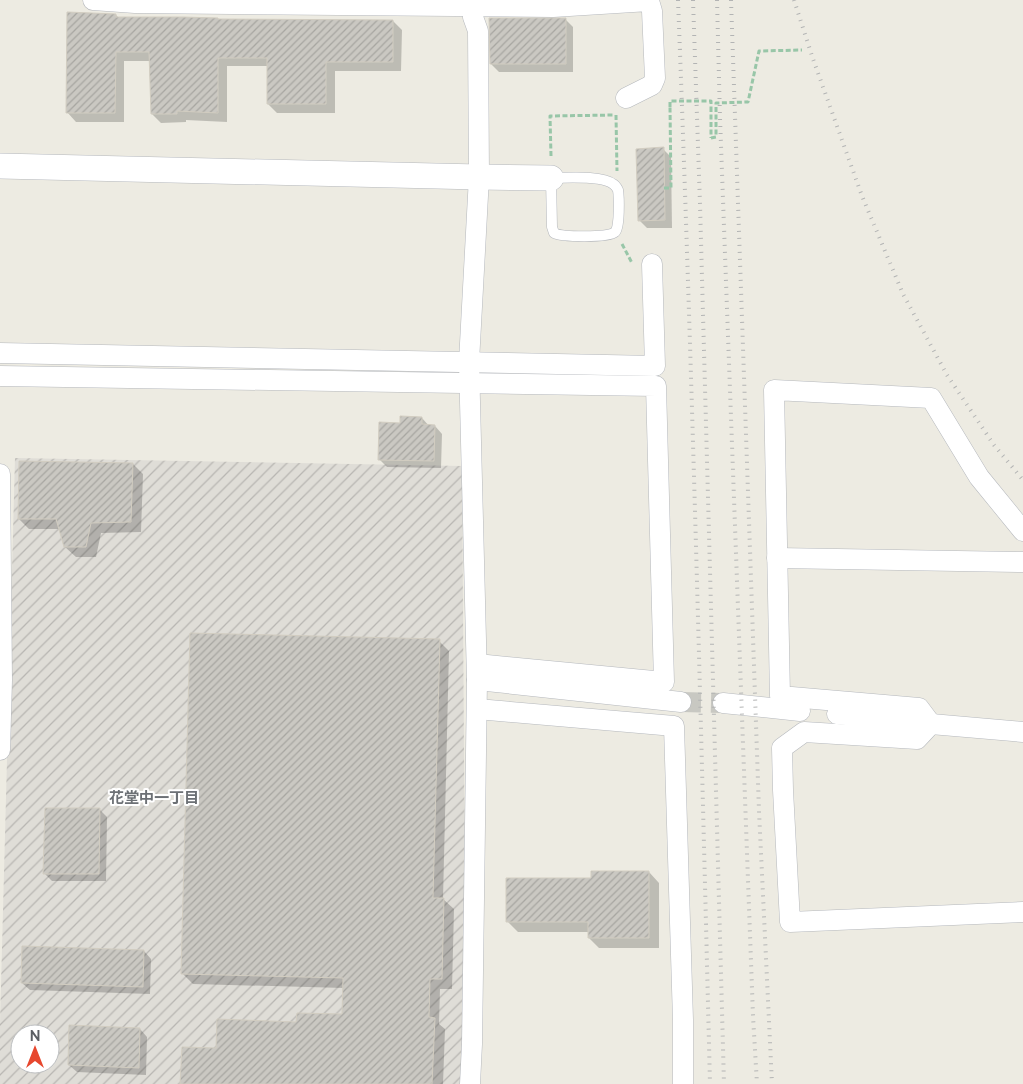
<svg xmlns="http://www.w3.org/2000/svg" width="1023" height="1084" font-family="Raleway,'Noto Sans JP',sans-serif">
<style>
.industrial{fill:url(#industrial-furrows);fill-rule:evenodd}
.shadow{fill:#0003}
.building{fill:url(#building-hatch);stroke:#d2cdc1}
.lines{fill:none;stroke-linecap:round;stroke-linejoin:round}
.minor-tunnel{stroke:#c8c8c2;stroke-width:20;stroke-dasharray:20 10;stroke-linecap:butt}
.service-casing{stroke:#b5b8bd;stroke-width:11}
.minor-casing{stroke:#b5b8bd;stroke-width:21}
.tertiary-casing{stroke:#b5b8bd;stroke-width:26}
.path{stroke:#98c6a8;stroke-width:3;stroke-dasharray:5 2.5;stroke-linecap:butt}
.service{stroke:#fff;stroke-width:10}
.minor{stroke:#fff;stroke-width:20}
.tertiary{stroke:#fff;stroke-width:25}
.rail{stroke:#b3b4b4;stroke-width:4;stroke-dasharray:1 6;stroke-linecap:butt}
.path-bridge{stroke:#98c6a8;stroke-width:3;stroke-dasharray:5 2.5;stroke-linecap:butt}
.labels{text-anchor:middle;stroke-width:4;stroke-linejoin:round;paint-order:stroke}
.neighbourhood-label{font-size:15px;font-weight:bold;fill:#6c7075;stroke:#fff}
</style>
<defs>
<pattern id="industrial-furrows" width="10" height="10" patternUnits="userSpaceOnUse" patternTransform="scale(1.25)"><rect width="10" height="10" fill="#dfddd7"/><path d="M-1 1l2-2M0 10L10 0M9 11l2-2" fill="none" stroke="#b8b6b2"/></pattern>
<pattern id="building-hatch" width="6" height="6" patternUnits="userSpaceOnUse" patternTransform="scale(1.25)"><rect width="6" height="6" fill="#cac8c2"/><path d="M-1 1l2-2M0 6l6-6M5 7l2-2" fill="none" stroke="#a7a6a1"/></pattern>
</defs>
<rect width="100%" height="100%" fill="#edebe2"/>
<path class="industrial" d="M 15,458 L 462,466 L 466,1037 L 462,1084 L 0,1084 L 0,1024 ZM 20,1034 L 50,1034 L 50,1064 L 20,1064 Z"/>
<g class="shadow">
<polygon points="116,15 119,18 393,21 402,30 401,71 335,71 335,113 277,113 268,104 268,66 227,66 227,122 186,120 186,122 161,123 152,114 151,61 124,61 124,122 76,122 67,112"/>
<polygon points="565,19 573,27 573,72 499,72 491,64"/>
<polygon points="663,149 671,157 672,228 647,228 639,220"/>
<polygon points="422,418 429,426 435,426 442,434 441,468 387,467 379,459 401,424"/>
<polygon points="133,464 143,474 141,532 101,533 96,557 76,557 65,547 60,529 29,529 19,519"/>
<polygon points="439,641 449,651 443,899 454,909 452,989 440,989 439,1024 445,1029 443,1084 182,1084 217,1049 297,1023 343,1016 344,988 193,984 183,974"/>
<polygon points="99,809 107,817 106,881 52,881 44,873"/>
<polygon points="649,872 659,883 659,948 599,948 589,938 589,932 518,932 507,921"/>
<polygon points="144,951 151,959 150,994 30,990 22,983"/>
<polygon points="140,1029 147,1037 146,1075 77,1072 69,1065"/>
</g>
<g class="building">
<polygon points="67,12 116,14 116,17 182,17 218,18 218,19 393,20 393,62 326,62 326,104 267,104 267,58 218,58 218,113 177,111 177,114 151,114 149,52 116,52 115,113 66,113"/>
<polygon points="489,18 566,18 566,64 490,64"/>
<polygon points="664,147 665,220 638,221 636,149"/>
<polygon points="400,416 422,417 422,424 435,425 434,461 378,460 379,422 400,423"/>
<polygon points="19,461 133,463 131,522 91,523 86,547 64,547 56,519 18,519"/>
<polygon points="190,633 440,639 433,898 444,898 442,979 430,979 429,1017 435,1018 432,1084 180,1084 182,1047 216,1048 217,1019 296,1022 297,1013 342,1014 343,978 181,974"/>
<polygon points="45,808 100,808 99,874 43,874"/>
<polygon points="591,871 649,871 649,938 588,938 588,922 506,922 506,878 591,878"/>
<polygon points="22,946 144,950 143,987 21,983"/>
<polygon points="69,1025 140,1028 139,1068 68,1065"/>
</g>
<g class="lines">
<polyline class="minor-tunnel" points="681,702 723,703"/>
<g class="service-casing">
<path id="service" d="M 551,178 C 566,178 602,175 613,184 C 615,185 617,188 618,190 C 619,196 620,228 615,232 C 608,238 561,237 554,233 L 552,227 Z"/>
</g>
<g class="minor-casing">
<g id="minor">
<polyline points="93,0 135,3 553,7 649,1 652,11 655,78 652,85 626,98"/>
<polyline points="0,353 655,366 652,264"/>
<polyline points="0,376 656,386 664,682 477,664"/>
<polyline points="0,474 2,680 0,750"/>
<polyline points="1023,531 979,477 931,398 774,390 780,696 919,708 931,724 917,739 804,732 782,748 783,790 790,922 1023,912"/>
<polyline points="777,558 1023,562"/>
<polyline points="477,680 681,702"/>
<polyline points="723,703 800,711"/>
<polyline points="477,709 674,726 683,1020 683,1084"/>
<polyline points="837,714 931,724 1023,732"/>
<polyline points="470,1084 472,1044 477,680 469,362 479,177 478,31 473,17 472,0"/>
</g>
</g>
<g class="tertiary-casing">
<polyline id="tertiary" points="0,166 479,177 551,178"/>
</g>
<g class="path">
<polyline points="711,107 711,138"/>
<polyline points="616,115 617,171"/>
<polyline points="711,138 716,137 716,103 748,102 759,51 802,50"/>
<polyline points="551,156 550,116 615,115"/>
<polyline points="664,188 671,188 670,107"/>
<polyline points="622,244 632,263"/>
</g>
<use href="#service" class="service"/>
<use href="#minor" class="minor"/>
<use href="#tertiary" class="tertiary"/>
<g class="rail">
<path d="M 678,0 C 692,361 701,723 710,1084"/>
<polyline points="693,0 700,204 724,1084"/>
<polyline points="717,0 720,118 753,1016 757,1084"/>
<polyline points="731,0 759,811 772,1084"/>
<polyline points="794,0 813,59 862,196 903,294 947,375 994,445 1023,480"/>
</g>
<polyline class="path-bridge" points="670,107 670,101 711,101 711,107"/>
</g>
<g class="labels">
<g class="neighbourhood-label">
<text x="154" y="803">花堂中一丁目</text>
</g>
</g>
<g transform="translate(35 1049)"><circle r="24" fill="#ffffff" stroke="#bdbfc1"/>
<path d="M0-4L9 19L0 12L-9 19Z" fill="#e7472e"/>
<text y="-8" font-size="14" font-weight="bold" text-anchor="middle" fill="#5b5e63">N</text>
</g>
</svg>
